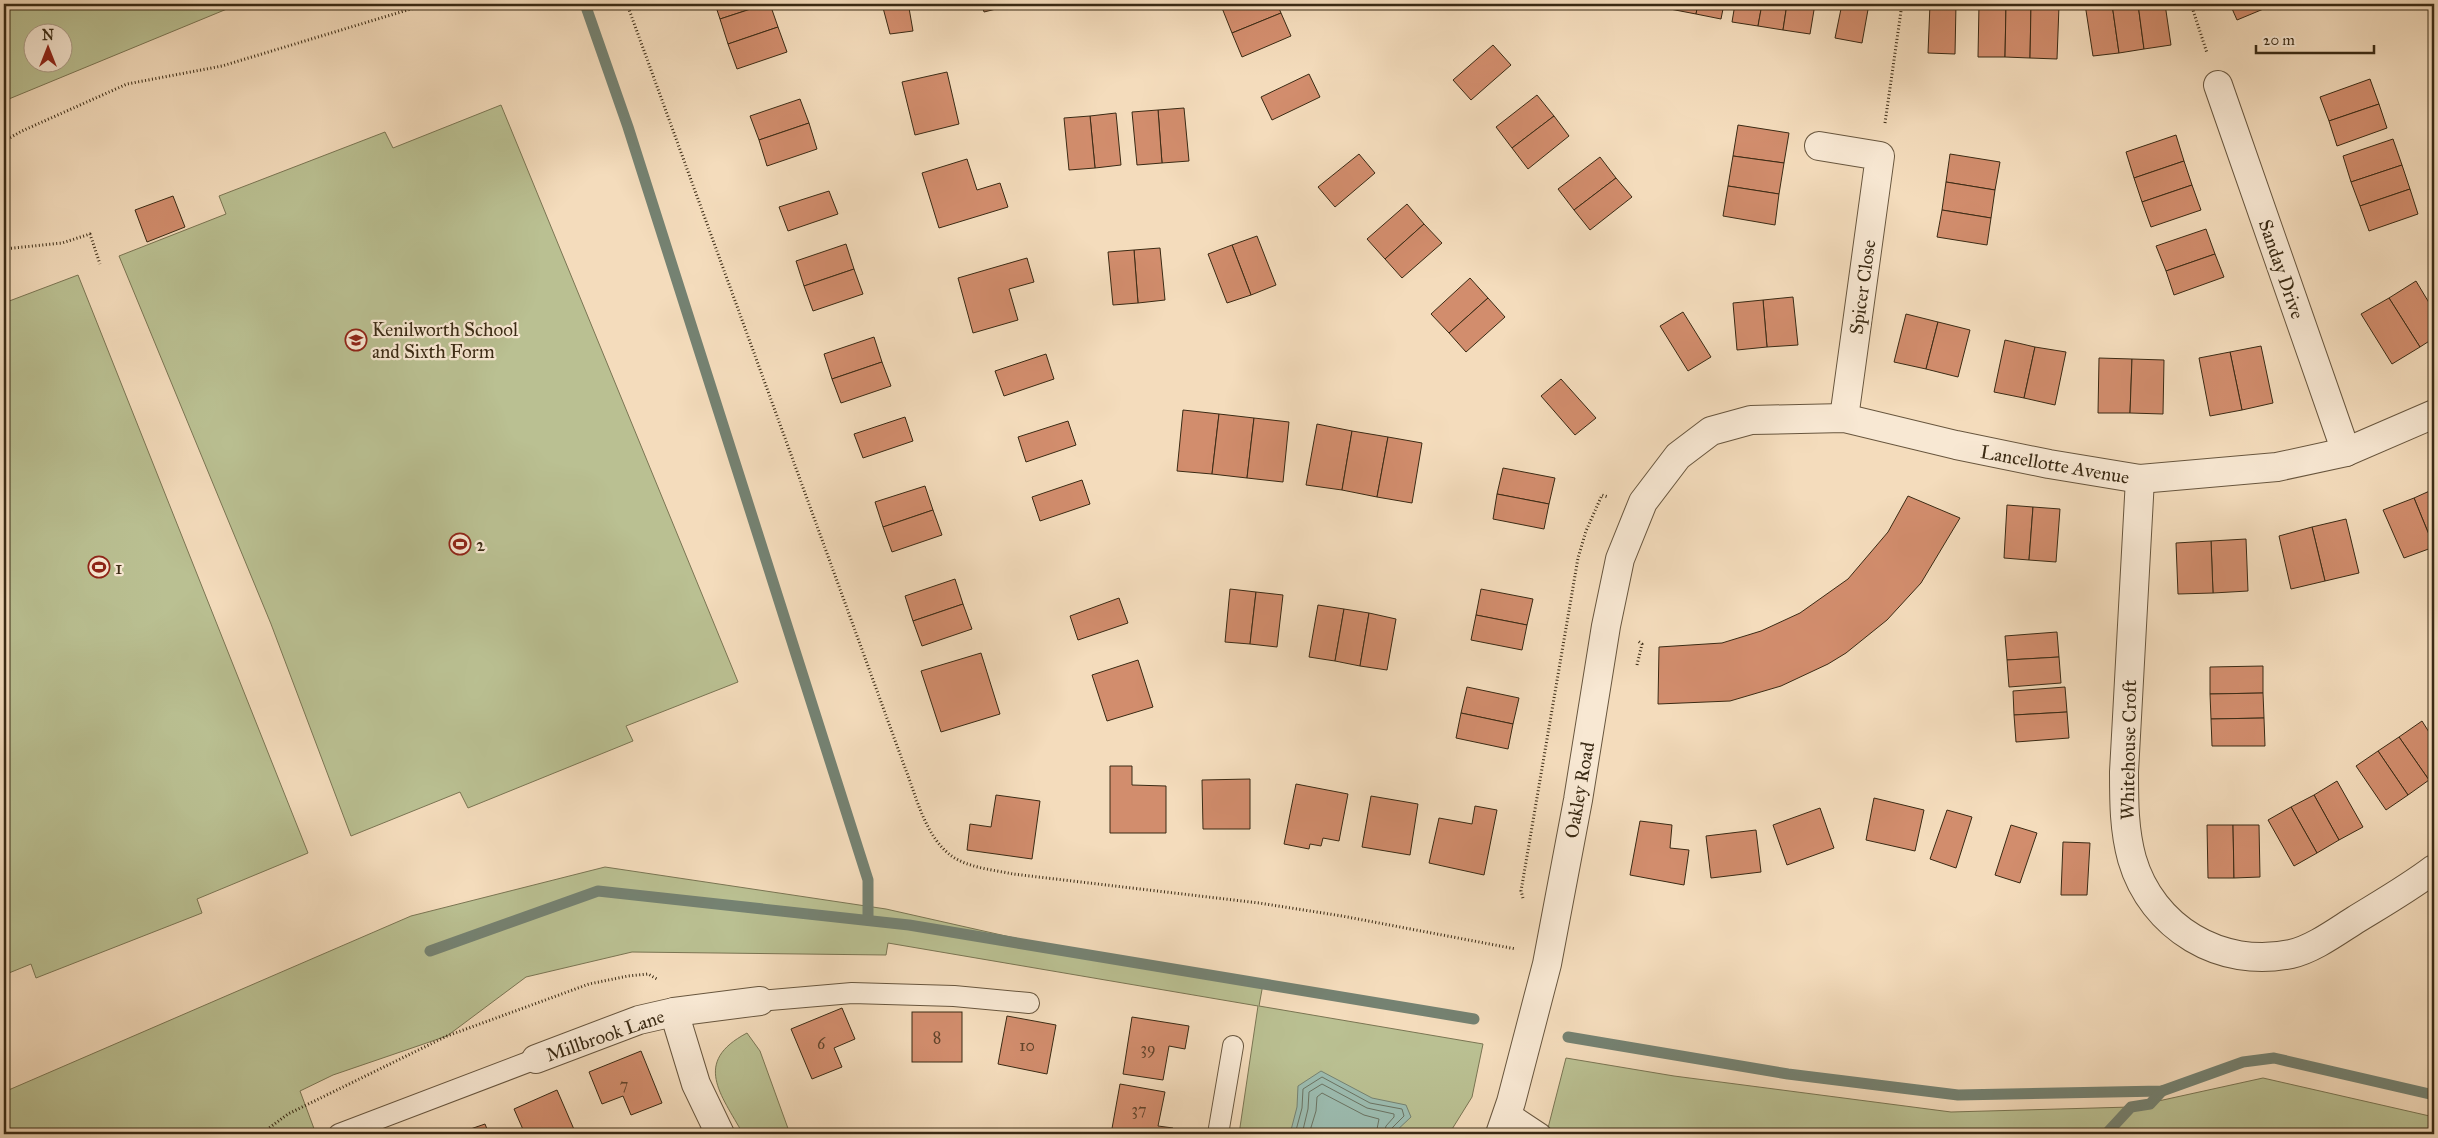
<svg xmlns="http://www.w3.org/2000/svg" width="2438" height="1138" font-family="'IM FELL Great Primer',serif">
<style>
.green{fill:#bac092;stroke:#7a7553;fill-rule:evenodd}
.water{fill:#9cbcb0;stroke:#758272}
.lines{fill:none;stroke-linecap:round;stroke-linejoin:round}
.shore{stroke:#6b7362;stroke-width:1}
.stream{stroke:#758272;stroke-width:11}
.building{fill:#d28d6d;stroke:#3a2a14}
.service-casing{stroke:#68563e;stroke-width:22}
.minor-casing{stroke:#68563e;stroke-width:30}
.path{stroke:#3a2a14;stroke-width:3;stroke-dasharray:1 2.5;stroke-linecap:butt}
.service{stroke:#f8e8d3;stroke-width:20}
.minor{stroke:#f8e8d3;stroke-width:28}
.labels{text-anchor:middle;stroke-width:4.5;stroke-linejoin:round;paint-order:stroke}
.number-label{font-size:16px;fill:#60432a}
.street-label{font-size:19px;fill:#3a2a14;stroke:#f8e8d3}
.poi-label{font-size:19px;fill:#3a2a14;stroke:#f8e8d3;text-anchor:start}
</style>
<rect width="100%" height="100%" fill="#f4dcbc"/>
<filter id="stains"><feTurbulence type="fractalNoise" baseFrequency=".004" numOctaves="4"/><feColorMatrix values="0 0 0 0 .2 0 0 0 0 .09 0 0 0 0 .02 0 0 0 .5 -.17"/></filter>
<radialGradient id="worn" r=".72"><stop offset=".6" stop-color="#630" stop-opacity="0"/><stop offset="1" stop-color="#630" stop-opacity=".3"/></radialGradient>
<g class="green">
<path d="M 4,4 L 239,4 L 4,101 ZM 62,32 L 62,62 L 32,62 L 32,32 Z"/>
<polygon points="501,105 738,682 626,726 633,741 468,808 460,792 351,836 271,624 119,256 226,214 219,196 385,132 393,148"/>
<polygon points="78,275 308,853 197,899 202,913 36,978 31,964 4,975 4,303"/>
<polygon points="605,867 886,909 1090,955 1263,984 1259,1006 1483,1044 1472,1097 1449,1134 1239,1134 1258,1006 888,943 886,955 632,952 526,977 447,1036 333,1075 300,1091 316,1134 4,1134 4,1092 411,916"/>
<path d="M 747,1033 L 760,1051 L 790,1134 L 743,1134 C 721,1094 692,1062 747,1033 Z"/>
<polygon points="1566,1058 1674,1076 1951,1112 2131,1107 2263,1078 2434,1117 2434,1134 1561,1134 1548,1128"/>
</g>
<polygon class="water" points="1321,1071 1372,1098 1406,1105 1411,1117 1393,1134 1290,1134 1297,1107 1298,1086"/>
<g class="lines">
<g class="shore">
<polyline points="1295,1134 1302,1108 1303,1089 1322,1077 1370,1103 1402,1109 1404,1116 1391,1129 1390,1134"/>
<polyline points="1302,1134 1308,1109 1309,1092 1322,1084 1367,1108 1394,1114 1394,1117 1386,1126 1384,1134"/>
<polyline points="1309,1134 1316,1111 1317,1097 1322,1093 1364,1115 1379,1119 1376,1134"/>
</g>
<g class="stream">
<polyline points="585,4 628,127 868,880 868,920"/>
<polyline points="430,951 598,891 909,925 1474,1019"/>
<polyline points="1568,1037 1788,1074 1958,1095 2162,1091 2243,1062 2274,1058 2434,1095"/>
<polyline points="2106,1134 2131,1107 2150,1104 2162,1091"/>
</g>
</g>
<g class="building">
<polygon points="715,4 766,4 720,19"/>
<polygon points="766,4 770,4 778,27 728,44 720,19"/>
<polygon points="882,4 923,4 909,8 913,31 890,34"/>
<polygon points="982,4 1016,4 984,12"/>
<polygon points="1233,4 1277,4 1281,13 1232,33 1222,8"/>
<polygon points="1671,4 1698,4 1696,14 1670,9"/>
<polygon points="1698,4 1724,4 1721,19 1696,14"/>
<polygon points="1735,4 1762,4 1758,26 1732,22"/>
<polygon points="1762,4 1787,4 1783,30 1758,26"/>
<polygon points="1787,4 1815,4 1810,34 1783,30"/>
<polygon points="1842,4 1869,4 1862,43 1835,38"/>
<polygon points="1930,4 1956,4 1955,54 1928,53"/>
<polygon points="1979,4 2006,5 2005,57 1978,57"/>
<polygon points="2085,4 2112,4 2119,53 2093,56"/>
<polygon points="2112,4 2138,4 2144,49 2119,53"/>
<polygon points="2138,4 2165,4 2171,45 2144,49"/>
<polygon points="2230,4 2259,4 2261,10 2237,20"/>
<polygon points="2259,4 2277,4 2261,10"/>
<polygon points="2006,5 2031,5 2030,58 2005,57"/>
<polygon points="2031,5 2059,6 2057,59 2030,58"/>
<polygon points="1281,13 1291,36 1242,57 1232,33"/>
<polygon points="778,27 787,52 737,69 728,44"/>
<polygon points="1493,45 1511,65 1471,100 1453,80"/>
<polygon points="947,72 959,124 915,135 902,82"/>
<polygon points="1309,74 1320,97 1272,120 1261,97"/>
<polygon points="2370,79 2379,104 2329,121 2320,97"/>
<polygon points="1537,95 1554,116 1512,148 1496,127"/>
<polygon points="800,99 809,123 759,140 750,116"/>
<polygon points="2379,104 2387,128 2337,146 2329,121"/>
<polygon points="1184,108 1189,161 1162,163 1158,110"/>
<polygon points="1158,110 1162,163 1137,165 1132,112"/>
<polygon points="1116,113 1121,165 1095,168 1090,116"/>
<polygon points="1090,116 1095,168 1069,170 1064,118"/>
<polygon points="1554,116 1569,136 1528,169 1512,148"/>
<polygon points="809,123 817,149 767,166 759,140"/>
<polygon points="1738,125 1789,133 1784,163 1733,156"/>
<polygon points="2176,135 2184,161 2134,178 2126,152"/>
<polygon points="2393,139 2402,165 2351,182 2343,156"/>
<polygon points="1359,154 1375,173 1335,207 1318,187"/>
<polygon points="1950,154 2000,162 1995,190 1946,182"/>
<polygon points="1733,156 1784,163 1779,194 1728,186"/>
<polygon points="1600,157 1616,178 1574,210 1558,189"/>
<polygon points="967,159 977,190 1000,183 1008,207 939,228 922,173"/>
<polygon points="2184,161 2192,185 2142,202 2134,178"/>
<polygon points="2402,165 2410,189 2360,206 2351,182"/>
<polygon points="1616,178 1632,197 1590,230 1574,210"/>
<polygon points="1946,182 1995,190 1991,218 1942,210"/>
<polygon points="2192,185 2201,210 2151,227 2142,202"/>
<polygon points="1728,186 1779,194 1775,225 1723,216"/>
<polygon points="2410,189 2418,214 2369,231 2360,206"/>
<polygon points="829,191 838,214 788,231 779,207"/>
<polygon points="173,196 185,227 147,242 135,210"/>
<polygon points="1407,204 1424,224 1385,259 1367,239"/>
<polygon points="1942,210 1991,218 1987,245 1937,237"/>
<polygon points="1424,224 1442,243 1402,278 1385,259"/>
<polygon points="2206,229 2215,254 2166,271 2156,246"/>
<polygon points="1257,236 1276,285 1251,295 1232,245"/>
<polygon points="846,244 854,269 804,286 796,261"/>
<polygon points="1232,245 1251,295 1227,303 1208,254"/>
<polygon points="1160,248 1165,300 1138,303 1134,250"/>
<polygon points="1134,250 1138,303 1113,305 1108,252"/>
<polygon points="2215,254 2224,277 2174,295 2166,271"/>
<polygon points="1027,258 1034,282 1009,289 1018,320 973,333 958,278"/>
<polygon points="854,269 863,294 813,311 804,286"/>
<polygon points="1470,278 1488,298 1449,333 1431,314"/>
<polygon points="2416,281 2434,311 2434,338 2420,347 2389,298"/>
<polygon points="1793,297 1798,345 1767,347 1763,300"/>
<polygon points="1488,298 1505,317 1466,352 1449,333"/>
<polygon points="2389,298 2420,347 2392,364 2361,314"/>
<polygon points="1763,300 1767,347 1737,350 1733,303"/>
<polygon points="1683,312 1711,357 1688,371 1660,326"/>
<polygon points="1906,314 1938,322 1926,369 1894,362"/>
<polygon points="1938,322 1970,330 1958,377 1926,369"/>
<polygon points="874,337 882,362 832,379 824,354"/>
<polygon points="2005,340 2035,347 2024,398 1994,392"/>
<polygon points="2261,346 2273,403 2242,410 2230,352"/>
<polygon points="2035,347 2066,352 2055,405 2024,398"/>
<polygon points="2230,352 2242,410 2210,416 2199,358"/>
<polygon points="1046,354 1054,379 1004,396 995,371"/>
<polygon points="2099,358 2132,359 2130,413 2098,413"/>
<polygon points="2132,359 2164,360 2163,414 2130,413"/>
<polygon points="882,362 891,386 841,403 832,379"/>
<polygon points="1561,379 1596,418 1575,435 1541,396"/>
<polygon points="1183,410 1219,414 1212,474 1177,471"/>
<polygon points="1219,414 1254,418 1247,478 1212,474"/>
<polygon points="905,417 913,441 863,458 854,434"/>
<polygon points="1254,418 1289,422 1283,482 1247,478"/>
<polygon points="1068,421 1076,445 1026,462 1018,437"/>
<polygon points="1317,424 1352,431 1342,490 1306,485"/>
<polygon points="1352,431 1388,437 1377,497 1342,490"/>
<polygon points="1388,437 1422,443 1412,503 1377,497"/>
<polygon points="1503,468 1555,478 1549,504 1497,494"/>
<polygon points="1082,480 1090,504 1040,521 1032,497"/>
<polygon points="925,486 933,510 883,527 875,502"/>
<polygon points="2434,489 2434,547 2414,498"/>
<polygon points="1497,494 1549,504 1544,529 1493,519"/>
<polygon points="1908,496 1960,518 1921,583 1887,620 1846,653 1828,664 1781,686 1730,701 1658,704 1659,647 1722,643 1761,631 1800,613 1848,579 1888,532"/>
<polygon points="2414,498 2434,547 2404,558 2383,510"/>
<polygon points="2007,505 2033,507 2029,560 2004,558"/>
<polygon points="2033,507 2060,509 2056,562 2029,560"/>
<polygon points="933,510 942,535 892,552 883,527"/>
<polygon points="2346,519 2359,573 2325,581 2312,527"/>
<polygon points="2312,527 2325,581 2291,589 2279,536"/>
<polygon points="2246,539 2248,591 2213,593 2211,541"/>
<polygon points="2211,541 2213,593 2178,594 2176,543"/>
<polygon points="955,579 963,604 913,621 905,596"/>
<polygon points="1230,589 1256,592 1250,644 1225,642"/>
<polygon points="1481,589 1533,599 1527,625 1476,615"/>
<polygon points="1256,592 1283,595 1277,647 1250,644"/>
<polygon points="1119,598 1128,623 1078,640 1070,616"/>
<polygon points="963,604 972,629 922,646 913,621"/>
<polygon points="1318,605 1344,609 1335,661 1309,657"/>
<polygon points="1344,609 1369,613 1360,666 1335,661"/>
<polygon points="1369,613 1396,619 1387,670 1360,666"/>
<polygon points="1476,615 1527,625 1522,650 1471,640"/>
<polygon points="2057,632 2059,657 2007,660 2005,636"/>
<polygon points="981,653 1000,714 941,732 921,671"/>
<polygon points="2059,657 2061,683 2009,687 2007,660"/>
<polygon points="1138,660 1153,707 1107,721 1092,675"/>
<polygon points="2263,666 2263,693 2210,694 2210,667"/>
<polygon points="1467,687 1519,698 1513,724 1461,713"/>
<polygon points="2065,687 2067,712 2014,715 2013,691"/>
<polygon points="2263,693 2264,718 2211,719 2210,694"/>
<polygon points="2067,712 2069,738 2016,742 2014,715"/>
<polygon points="1461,713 1513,724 1508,749 1456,738"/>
<polygon points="2264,718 2265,746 2212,746 2211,719"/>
<polygon points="2422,721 2434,740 2434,777 2429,780 2399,737"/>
<polygon points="2399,737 2429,780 2408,795 2378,751"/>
<polygon points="2378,751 2408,795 2386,810 2356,766"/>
<polygon points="1110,766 1132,766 1132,785 1166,786 1166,833 1110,833"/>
<polygon points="1250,779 1250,829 1203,829 1202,780"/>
<polygon points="2337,781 2363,827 2339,840 2314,795"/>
<polygon points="1296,784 1348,794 1339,841 1323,838 1321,846 1310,844 1309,849 1284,844"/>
<polygon points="996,795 1040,801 1032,859 967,850 970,824 991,827"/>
<polygon points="2314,795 2339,840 2317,853 2291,807"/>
<polygon points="1371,796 1418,804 1410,855 1362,847"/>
<polygon points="1874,798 1924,810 1915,851 1866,840"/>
<polygon points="1475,806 1497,810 1484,875 1429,863 1439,818 1472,824"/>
<polygon points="2291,807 2317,853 2294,866 2268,820"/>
<polygon points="1820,808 1834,848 1787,865 1773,825"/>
<polygon points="1947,810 1972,817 1956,868 1930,859"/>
<polygon points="1640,821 1672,825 1670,848 1689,850 1684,885 1630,875"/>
<polygon points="2011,825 2037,833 2020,883 1995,875"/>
<polygon points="2207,825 2233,825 2234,878 2208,878"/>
<polygon points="2233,825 2259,825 2260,877 2234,878"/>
<polygon points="1756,830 1761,872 1711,878 1706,836"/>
<polygon points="2063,842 2090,843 2087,895 2061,895"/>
<polygon points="842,1008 855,1039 834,1048 842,1067 812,1079 791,1029"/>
<rect x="912" y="1012" width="50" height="50"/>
<polygon points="1007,1016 1056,1025 1047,1074 998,1064"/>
<polygon points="1132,1017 1189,1026 1185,1049 1169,1046 1163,1080 1123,1074"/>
<polygon points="641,1051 662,1103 631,1115 623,1096 602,1104 589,1072"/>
<polygon points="1120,1084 1165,1092 1158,1126 1173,1128 1171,1134 1111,1134"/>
<polygon points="557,1090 576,1134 525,1134 514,1109"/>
<polygon points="485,1124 489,1134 456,1134"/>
</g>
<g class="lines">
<g class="service-casing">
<g id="service">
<polyline points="760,1001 852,993 954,996 1029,1003"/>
<polyline points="1508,1112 1541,1134"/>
<polyline points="339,1134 536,1059"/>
<polyline points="1218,1134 1233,1046"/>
</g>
</g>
<g class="minor-casing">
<g id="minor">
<polyline points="2218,85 2346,452"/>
<polyline points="1819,146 1880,156 1844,418"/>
<path d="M 2140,479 L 2124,772 C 2124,802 2124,830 2132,859 C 2152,928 2221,969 2291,954 C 2313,949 2336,932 2355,920 C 2381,904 2409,888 2434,869"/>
<polyline points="674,1012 696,1084 720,1134"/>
<polyline points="536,1059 639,1020 674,1012 760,1001"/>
<polyline points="1500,1134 1511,1102 1547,964 1578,800 1606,626 1620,559 1643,502 1678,456 1711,431 1751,420 1844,418 1956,445 2049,464 2140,479 2277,467 2346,452 2434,414"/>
</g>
</g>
<g class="path">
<path d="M 627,4 L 904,765 C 916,795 925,838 953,857 C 970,868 994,870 1013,874 L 1259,903 L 1342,916 L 1516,949"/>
<polyline points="2191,4 2207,53"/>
<polyline points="1885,123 1902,4"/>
<polyline points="4,141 22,131 127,84 222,66 414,8 420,4"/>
<polyline points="4,249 62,243 90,234 100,264"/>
<polyline points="1637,665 1642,644 1638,641"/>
<polyline points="1523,898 1521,891 1578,558 1586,531 1602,495 1608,497"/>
<polyline points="261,1134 288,1114 447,1036 589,984 628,976 648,974 657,979"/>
</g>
<use href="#service" class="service"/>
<use href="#minor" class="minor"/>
</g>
<defs>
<g id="school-ring" transform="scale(1.125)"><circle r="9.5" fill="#f8e8d3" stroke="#8f2418" stroke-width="1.5"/><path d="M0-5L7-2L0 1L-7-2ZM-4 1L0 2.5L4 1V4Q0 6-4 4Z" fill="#8f2418"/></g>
<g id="stadium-ring" transform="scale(1.125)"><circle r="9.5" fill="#f8e8d3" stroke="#8f2418" stroke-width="1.5"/><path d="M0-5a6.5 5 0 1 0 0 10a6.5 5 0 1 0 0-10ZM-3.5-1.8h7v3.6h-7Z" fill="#8f2418"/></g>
</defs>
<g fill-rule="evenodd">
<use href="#school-ring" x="356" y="340"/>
<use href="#stadium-ring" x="460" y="544"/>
<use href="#stadium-ring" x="99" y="567"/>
</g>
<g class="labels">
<g class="number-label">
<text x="937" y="1043">8</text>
<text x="821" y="1049">6</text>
<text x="1027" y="1051">10</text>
<text x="1148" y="1054">39</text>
<text x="624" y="1090">7</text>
<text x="1139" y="1115">37</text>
</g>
<g class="street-label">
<text transform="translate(2282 269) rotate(71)" y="7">Sanday Drive</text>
<text transform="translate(1862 287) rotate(-82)" y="7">Spicer Close</text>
<text transform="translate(2055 464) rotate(10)" y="7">Lancellotte Avenue</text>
<text transform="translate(2128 750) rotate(-89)" y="7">Whitehouse Croft</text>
<text transform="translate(1579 790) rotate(-80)" y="7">Oakley Road</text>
<text transform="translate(605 1035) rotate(-19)" y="7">Millbrook Lane</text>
</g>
<g class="poi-label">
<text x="372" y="336">Kenilworth School<tspan x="372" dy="22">and Sixth Form</tspan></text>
<text x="476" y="551">2</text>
<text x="115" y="574">1</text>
</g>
</g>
<rect width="2438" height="1138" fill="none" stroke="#f4dcbc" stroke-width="20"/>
<rect x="5" y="5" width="2428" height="1128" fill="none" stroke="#3a2a14" stroke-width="2.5"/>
<rect x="10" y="10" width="2418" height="1118" fill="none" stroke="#3a2a14"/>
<g transform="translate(48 48)"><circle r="24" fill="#f8e8d3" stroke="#ac9c87"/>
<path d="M0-4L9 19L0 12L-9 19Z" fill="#8f2418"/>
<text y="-8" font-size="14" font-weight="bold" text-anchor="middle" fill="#3a2a14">N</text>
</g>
<path d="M2256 45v8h118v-8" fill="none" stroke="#3a2a14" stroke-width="2.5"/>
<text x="2263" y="45" font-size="15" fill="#3a2a14" stroke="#f8e8d3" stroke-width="4" paint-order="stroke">20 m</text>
<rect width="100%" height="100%" filter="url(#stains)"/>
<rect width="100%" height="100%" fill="url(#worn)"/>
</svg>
